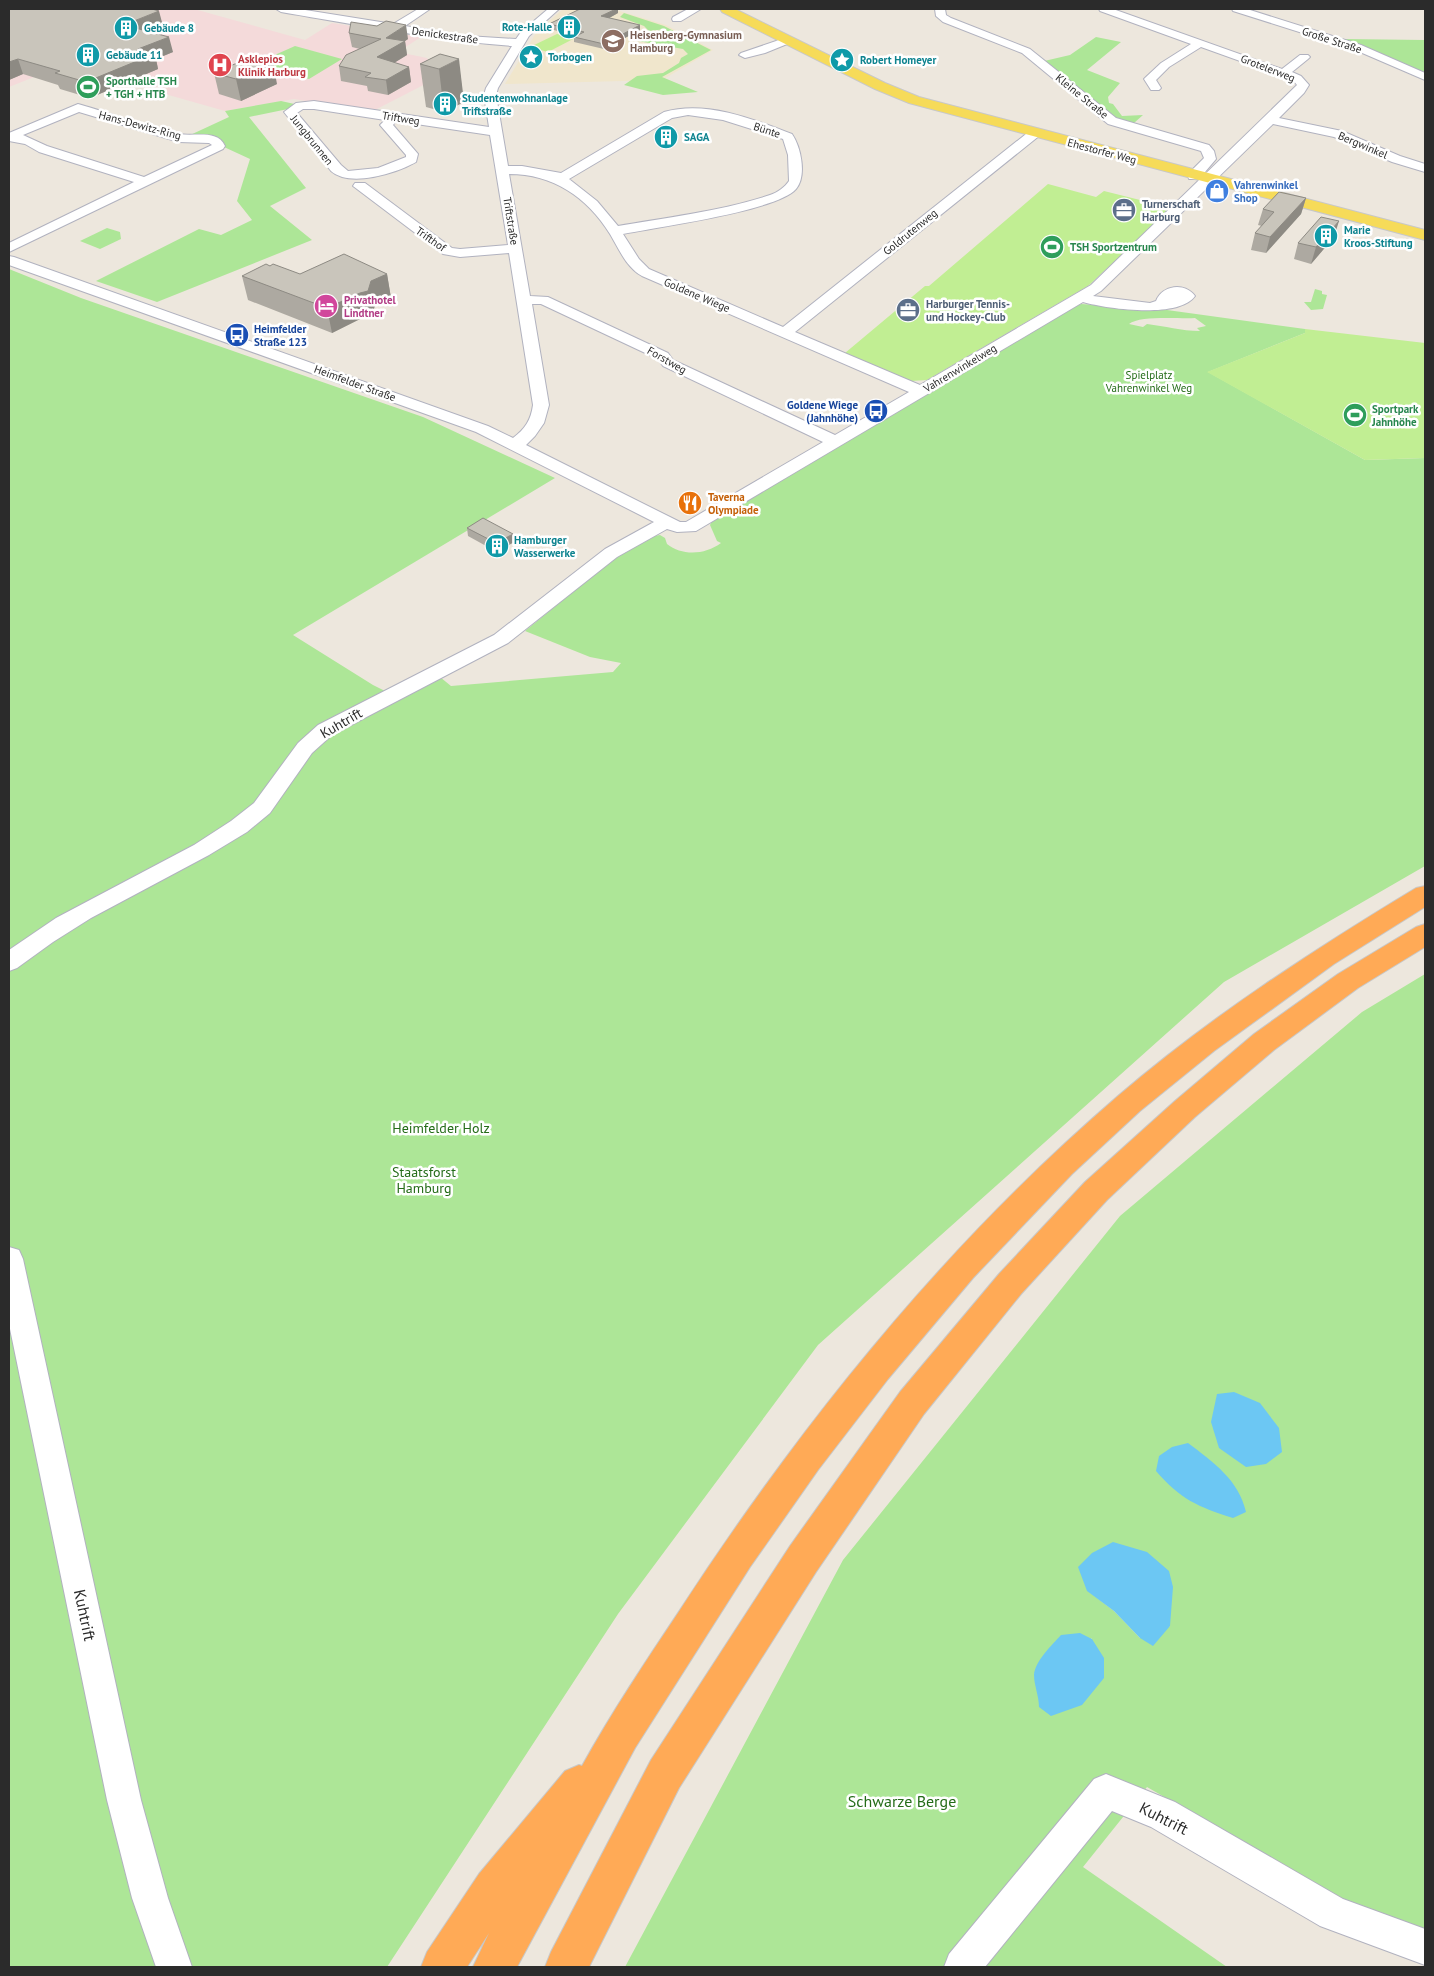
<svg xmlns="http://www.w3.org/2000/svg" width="1434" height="1976" font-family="'PT Sans',sans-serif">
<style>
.education{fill:#f0e6cc}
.medical{fill:#f4dada}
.green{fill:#ade697;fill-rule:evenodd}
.pitch{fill:#c1ee93}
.water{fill:#6cc7f3}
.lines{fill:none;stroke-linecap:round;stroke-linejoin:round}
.minor-casing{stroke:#b1b2bf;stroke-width:2}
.major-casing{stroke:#c8c8c8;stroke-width:2}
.highway-casing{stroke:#c8c8c8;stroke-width:2}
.minor{fill:#fff;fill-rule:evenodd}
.major{fill:#f6db59;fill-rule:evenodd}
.highway{fill:#ffaa56;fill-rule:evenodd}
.wall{fill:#ada9a1}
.shaded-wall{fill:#8d8a83}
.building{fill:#c9c5bb;stroke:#8d8a83}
.labels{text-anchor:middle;stroke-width:5;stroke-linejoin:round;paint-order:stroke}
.far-culture-label{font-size:11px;font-weight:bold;fill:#0d838f;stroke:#fff;text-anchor:start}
.far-street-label{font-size:11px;fill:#2b2b2b;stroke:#fff}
.far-education-label{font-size:11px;font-weight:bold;fill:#785e54;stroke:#fff;text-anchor:start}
.far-health-label{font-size:11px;font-weight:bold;fill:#be3a42;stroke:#fff;text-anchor:start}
.far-leisure-label{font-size:11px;font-weight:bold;fill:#27864d;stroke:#fff;text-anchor:start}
.far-shop-label{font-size:11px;font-weight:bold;fill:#366cbe;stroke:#fff;text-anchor:start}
.far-service-label{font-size:11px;font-weight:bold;fill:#4e5e75;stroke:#fff;text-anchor:start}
.far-hotel-label{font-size:11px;font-weight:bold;fill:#b23c85;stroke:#fff;text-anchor:start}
.far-transit-label{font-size:11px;font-weight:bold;fill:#164399;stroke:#fff;text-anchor:start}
.far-park-label{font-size:11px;fill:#246c18;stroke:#fff}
.far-food-label{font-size:11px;font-weight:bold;fill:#c56008;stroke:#fff;text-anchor:start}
.street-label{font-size:14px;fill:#2b2b2b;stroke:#fff}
.park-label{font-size:14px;fill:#246c18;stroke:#fff}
.near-street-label{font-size:16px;fill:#2b2b2b;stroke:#fff}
.near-park-label{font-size:16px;fill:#246c18;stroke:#fff}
</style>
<rect width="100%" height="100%" fill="#ede7dd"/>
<polygon class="education" points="563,9 613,9 666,25 713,50 662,80 505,84 536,33"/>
<polygon class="medical" points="9,9 194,9 305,40 332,23 421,37 398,52 427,58 436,71 443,75 371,112 294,99 225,111 84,71 39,75 9,87"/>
<g class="green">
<polygon points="624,13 664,26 711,50 662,77 698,92 663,95 624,85 637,76 663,73 679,63 681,58 688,54 683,49 638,41 636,39 648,33 666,29 649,31 644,26 620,17"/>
<polygon points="1096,37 1121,42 1087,70 1120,83 1108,97 1109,103 1113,104 1122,116 1143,115 1134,123 1139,127 1126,126 1040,62 1070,55"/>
<polygon points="1343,39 1425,40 1425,77 1338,41"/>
<polygon points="295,46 342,59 309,79 275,70 264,74 239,71"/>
<polygon points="281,101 299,105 288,109 249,117 306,188 270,206 312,240 157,302 96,281 199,229 221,235 252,220 237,201 250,159 224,147 225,144 219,140 188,136 229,117 225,111"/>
<polygon points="107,228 120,232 121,239 100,249 80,241"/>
<path d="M 9,269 L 81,298 L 423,417 L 555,478 L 293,635 L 373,685 L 397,697 L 440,677 L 451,686 L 613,672 L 621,663 L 590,657 L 525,631 L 612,560 L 654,536 L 660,535 L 665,538 L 667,544 C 682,556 705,555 721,543 L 717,541 L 710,525 L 713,519 L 1069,309 L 1081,304 L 1167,310 L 1305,329 L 1305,333 L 1208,372 L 1365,460 L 1425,458 L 1425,866 L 1224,982 L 818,1345 L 618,1614 L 387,1967 L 9,1967 ZM 1195,318 L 1206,326 L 1197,328 L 1200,331 C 1181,331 1165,326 1147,324 L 1143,327 L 1129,324 C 1140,315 1179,319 1195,318 Z"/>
<polygon points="1315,289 1322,291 1322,294 1327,295 1323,309 1311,310 1304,302 1311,302"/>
<path d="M 1425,974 L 1425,1933 L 1368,1914 L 1147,1787 L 1083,1867 L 1227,1967 L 625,1967 L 843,1560 L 1120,1216 L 1362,1012 ZM 1088,1591 L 1170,1626 L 1140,1638 L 1114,1611 ZM 1092,1638 L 1039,1707 L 1039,1696 L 1034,1674 Z"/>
</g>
<g class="pitch">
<polygon points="557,34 575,38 548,52 530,47"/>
<polygon points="1048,184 1096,197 1104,191 1172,208 1088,286 927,380 911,381 845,353 925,286 929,286"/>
<polygon points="1305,329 1425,343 1425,458 1365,460 1207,372 1305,333"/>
</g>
<g class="water">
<polygon points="1234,1392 1260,1403 1279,1428 1282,1452 1266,1464 1246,1467 1219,1448 1211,1422 1217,1394"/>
<path d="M 1188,1443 C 1213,1462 1239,1480 1246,1512 L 1233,1518 C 1198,1507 1180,1499 1156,1471 L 1159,1456 L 1172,1447 Z"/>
<polygon points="1113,1542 1147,1552 1169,1571 1173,1587 1170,1626 1153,1646 1140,1638 1114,1611 1087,1591 1078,1567 1092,1553"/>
<path d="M 1080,1633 L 1092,1639 L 1104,1658 L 1104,1678 L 1082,1705 L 1051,1716 L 1039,1707 C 1039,1696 1034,1685 1034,1675 C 1035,1661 1052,1645 1061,1635 Z"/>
</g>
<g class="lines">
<g class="minor-casing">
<g id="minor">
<path d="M 276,9 L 299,9 L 393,24 L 418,9 L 430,9 L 405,26 L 467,36 L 516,39 L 521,32 L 548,9 L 559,9 L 529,36 L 498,88 L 496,95 L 508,166 L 522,166 L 561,173 L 664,112 C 706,100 753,119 792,134 C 801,147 807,176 796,189 C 777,211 657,227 623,234 L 639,259 L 649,269 L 783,327 L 1031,130 L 1039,130 L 1041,133 L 1039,136 L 795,332 L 920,385 L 1091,285 L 1297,85 L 1293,80 L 1201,47 L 1169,67 L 1156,80 L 1161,88 L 1159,90 L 1151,90 L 1144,79 L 1146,77 L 1161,63 L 1191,44 L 1100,11 L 1099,9 L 1113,9 L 1282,69 L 1300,55 L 1308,55 L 1310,57 L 1308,59 L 1292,72 L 1301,76 L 1309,85 L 1304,93 L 1279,118 L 1342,131 L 1400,156 L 1425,164 L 1425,172 L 1392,162 L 1334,137 L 1273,124 L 1101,291 L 1093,296 L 1150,303 L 1156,301 C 1162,285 1185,282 1195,296 C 1179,319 1107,309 1083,302 L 696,531 L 677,532 L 667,529 L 617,557 L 508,643 L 332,735 L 312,753 L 270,813 L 247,832 L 209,855 L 91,918 L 53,942 L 17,968 L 9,971 L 9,950 L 56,918 L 194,845 L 231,821 L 254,803 L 298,743 L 318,725 L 494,635 L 605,549 L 654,522 L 476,432 L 9,265 L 9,256 L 14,257 L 488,426 L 513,438 C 525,429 531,420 533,405 L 509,253 L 460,257 L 443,254 L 353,186 L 355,183 L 365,183 L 452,248 L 460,249 L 508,245 L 490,135 L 396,121 L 393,125 L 418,154 L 416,162 C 397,173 350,188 331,171 L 284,112 L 296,103 L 314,101 L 489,127 L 484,95 L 486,88 L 512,46 C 434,40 358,25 281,12 ZM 303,109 L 314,109 L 385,120 L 380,125 L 406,155 L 406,157 L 378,168 L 348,171 L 341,165 L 297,113 ZM 688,115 L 723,120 L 783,139 L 788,155 L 789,181 C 785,187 777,193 770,195 C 722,211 669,217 618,226 L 597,201 L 569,179 L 672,118 ZM 509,174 C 553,174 587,197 610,234 C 619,249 626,267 642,276 L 909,392 L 835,435 L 673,360 L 668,353 L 548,297 L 530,296 ZM 532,304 L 541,304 L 658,359 L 663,366 L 823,442 L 686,522 L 680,522 L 526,445 L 535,436 L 544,423 L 549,405 Z"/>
<polygon points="688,9 701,9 681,21 673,21 672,19 673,17"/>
<polygon points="935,9 945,9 946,15 951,18 1030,49 1116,118 1209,145 1214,151 1216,159 1199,179 1189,179 1188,176 1189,173 1204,158 1201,151 1108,124 1022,53 943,22 936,16"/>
<polygon points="1232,9 1247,9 1361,45 1425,73 1425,80 1353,49 1233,11"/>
<polygon points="788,37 792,38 794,40 792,42 765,53 745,58 739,55 741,53"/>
<path d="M 78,104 C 112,113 145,128 179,134 C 195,137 217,129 225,146 L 223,149 L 9,252 L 9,243 L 134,182 L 39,152 L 25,144 L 9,141 L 9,133 ZM 79,112 L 179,142 L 209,143 L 212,145 L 144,177 L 47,146 L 23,135 Z"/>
<polygon points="9,1247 19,1250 23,1259 141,1800 168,1898 192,1967 156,1967 132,1898 107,1800 9,1324"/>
<polygon points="1106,1774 1175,1802 1343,1899 1425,1929 1425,1965 1320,1926 1151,1827 1112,1811 985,1967 944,1967 949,1954 1094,1779"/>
</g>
</g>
<g class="major-casing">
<polygon id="major" points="720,9 735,9 885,83 919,97 1425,230 1425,240 909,103 875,89 722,12"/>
</g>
<g class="highway-casing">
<g id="highway">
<path d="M 1425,886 L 1425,907 L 1334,964 L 1214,1051 L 1140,1111 L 1072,1174 L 973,1278 L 888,1379 L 818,1470 L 750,1567 L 635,1748 L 517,1967 L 473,1967 L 489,1933 L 467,1967 L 421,1967 L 427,1952 L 479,1874 L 565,1771 L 579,1765 L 582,1766 C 612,1712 646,1661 680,1610 C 803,1421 947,1243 1118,1096 C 1210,1017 1312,951 1416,888 Z"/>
<polygon points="1425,924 1425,947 1358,988 1274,1050 1195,1117 1107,1200 1021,1294 924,1414 816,1572 679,1788 589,1967 545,1967 551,1952 651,1760 790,1546 900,1392 999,1274 1085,1182 1175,1101 1254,1034 1338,974 1416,927"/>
</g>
</g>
<use href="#minor" class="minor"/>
<use href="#major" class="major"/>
<use href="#highway" class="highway"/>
</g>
<g class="wall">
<polygon points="9,9 163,26 149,31 173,52 156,59 158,69 90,98 60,89 58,85 23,74 9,80"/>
<polygon points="618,13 609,18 640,30 604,49 574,42 574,37 577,36 550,29 549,24"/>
<polygon points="377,26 408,39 405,41 407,55 394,63 409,67 411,82 388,95 368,91 367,86 341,81 339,66 360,49 352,47 349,33"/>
<polygon points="440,54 464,102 444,112 426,107 420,64"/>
<polygon points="214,73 277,84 241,101 219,94"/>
<polygon points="1306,198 1301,214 1266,253 1251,250 1255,233 1262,226 1258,225 1263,209"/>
<polygon points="1334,237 1311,264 1294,259 1298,243"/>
<polygon points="300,274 387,274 391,298 375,305 372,316 364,317 332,333 248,300 242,276"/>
<polygon points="467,528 514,542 497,552 468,536"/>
</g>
<g class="shaded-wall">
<polygon points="616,9 618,9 618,13 602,22 601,16"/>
<polygon points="159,11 163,26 128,40 124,25"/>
<polygon points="406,25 408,39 405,41 407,55 379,72 377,57 386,38"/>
<polygon points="640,25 640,30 604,49 604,44"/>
<polygon points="169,37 173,52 156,59 158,69 90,98 86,82 138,49"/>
<polygon points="18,59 23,74 9,80 9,62"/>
<polygon points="459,59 464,102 444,112 439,69"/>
<polygon points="273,62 277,84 241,101 236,79"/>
<polygon points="409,67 411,82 388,95 386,80"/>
<polygon points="1306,198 1301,214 1266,253 1270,237"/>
<polygon points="1339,221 1334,237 1311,264 1316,247"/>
<polygon points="387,274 391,298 375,305 372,316 364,317 332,333 327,308 371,281"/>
<polygon points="513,534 514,542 497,552 496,543"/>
</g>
<g class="building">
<polygon points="9,9 152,9 159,11 124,25 169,37 138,49 154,54 86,82 55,73 60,71 18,59 9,62"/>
<polygon points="580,9 616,9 601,16 640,25 604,44 574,37 584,32 549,24"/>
<polygon points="386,21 406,25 386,38 405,41 377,57 409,67 386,80 365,77 371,73 339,66 346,55 381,39 349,33 351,22 377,26"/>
<polygon points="440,54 459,59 439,69 420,64"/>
<polygon points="251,57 273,62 236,79 214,73"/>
<polygon points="1279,192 1306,198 1270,237 1255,233 1274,212 1263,209"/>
<polygon points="1321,217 1339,221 1316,247 1298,243"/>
<polygon points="344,254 387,274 371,281 368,291 360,293 327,308 242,276 266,264 270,266 273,264 300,274"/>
<polygon points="483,518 513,534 496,543 467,528"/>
</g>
<defs>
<g id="building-disc" transform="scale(1.25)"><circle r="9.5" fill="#0f9aa8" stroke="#fff"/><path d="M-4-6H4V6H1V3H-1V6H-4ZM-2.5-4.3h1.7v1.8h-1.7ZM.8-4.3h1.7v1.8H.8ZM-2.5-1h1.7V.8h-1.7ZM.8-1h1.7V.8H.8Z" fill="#fff"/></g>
<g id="school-disc" transform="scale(1.25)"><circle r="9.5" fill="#8d6e63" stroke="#fff"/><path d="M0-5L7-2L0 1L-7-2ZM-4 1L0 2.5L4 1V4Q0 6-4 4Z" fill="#fff"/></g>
<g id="sight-disc" transform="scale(1.25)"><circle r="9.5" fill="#0f9aa8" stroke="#fff"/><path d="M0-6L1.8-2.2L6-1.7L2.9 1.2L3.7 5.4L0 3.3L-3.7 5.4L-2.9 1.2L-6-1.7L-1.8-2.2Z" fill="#fff"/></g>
<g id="hospital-disc" transform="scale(1.25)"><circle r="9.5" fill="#e0444e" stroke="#fff"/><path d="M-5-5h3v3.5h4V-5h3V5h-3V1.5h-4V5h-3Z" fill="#fff"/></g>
<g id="stadium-disc" transform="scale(1.25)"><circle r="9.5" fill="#2e9e5b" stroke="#fff"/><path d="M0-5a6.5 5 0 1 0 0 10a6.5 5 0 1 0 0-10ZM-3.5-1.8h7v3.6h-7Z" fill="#fff"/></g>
<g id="shop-disc" transform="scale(1.25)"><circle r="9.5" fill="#3f7fe0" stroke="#fff"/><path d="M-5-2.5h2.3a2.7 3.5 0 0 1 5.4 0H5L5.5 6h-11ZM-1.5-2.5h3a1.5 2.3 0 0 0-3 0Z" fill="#fff"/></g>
<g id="office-disc" transform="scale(1.25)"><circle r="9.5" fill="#5c6f8a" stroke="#fff"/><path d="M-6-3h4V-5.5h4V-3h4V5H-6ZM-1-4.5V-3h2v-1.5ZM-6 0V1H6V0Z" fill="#fff"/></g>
<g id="hotel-disc" transform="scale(1.25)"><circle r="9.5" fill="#d1479c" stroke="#fff"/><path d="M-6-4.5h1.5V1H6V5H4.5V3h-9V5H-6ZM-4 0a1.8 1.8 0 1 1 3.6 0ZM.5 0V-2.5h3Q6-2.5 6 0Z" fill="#fff"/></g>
<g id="bus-disc" transform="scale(1.25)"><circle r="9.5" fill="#1a4fb4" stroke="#fff"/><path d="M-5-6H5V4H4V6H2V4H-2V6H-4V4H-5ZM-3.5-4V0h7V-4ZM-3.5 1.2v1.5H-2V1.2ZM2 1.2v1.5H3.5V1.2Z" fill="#fff"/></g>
<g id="restaurant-disc" transform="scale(1.25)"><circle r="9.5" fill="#e8710a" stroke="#fff"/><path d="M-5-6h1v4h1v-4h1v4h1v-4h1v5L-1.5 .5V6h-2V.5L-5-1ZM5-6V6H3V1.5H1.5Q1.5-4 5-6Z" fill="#fff"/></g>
</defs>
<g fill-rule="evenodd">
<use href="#building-disc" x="569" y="27"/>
<use href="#building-disc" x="126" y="28"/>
<use href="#school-disc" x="613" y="41"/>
<use href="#building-disc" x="88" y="55"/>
<use href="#sight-disc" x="531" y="57"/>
<use href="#sight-disc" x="842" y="60"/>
<use href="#hospital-disc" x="220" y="65"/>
<use href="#stadium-disc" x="88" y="87"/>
<use href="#building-disc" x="445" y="104"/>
<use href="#building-disc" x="666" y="137"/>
<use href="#shop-disc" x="1217" y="191"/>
<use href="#office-disc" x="1124" y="210"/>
<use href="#building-disc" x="1326" y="236"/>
<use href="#stadium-disc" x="1052" y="247"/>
<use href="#hotel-disc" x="326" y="306"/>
<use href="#office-disc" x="908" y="310"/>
<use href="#bus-disc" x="237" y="335"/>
<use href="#bus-disc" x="876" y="411"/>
<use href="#stadium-disc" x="1355" y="415"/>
<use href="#restaurant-disc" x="690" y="503"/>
<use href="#building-disc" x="497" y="546"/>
</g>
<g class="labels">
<g class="far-culture-label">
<text x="552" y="31" text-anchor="end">Rote-Halle</text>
<text x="144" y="32">Gebäude 8</text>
<text x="106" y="59">Gebäude 11</text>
<text x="548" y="61">Torbogen</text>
<text x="860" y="64">Robert Homeyer</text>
<text x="462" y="102">Studentenwohnanlage<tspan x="462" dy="13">Triftstraße</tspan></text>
<text x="684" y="141">SAGA</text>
<text x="1344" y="234">Marie<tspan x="1344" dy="13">Kroos-Stiftung</tspan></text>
<text x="514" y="544">Hamburger<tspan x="514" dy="13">Wasserwerke</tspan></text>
</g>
<g class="far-street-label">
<text transform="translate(445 35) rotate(8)" y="4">Denickestraße</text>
<text transform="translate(1332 40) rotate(18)" y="4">Große Straße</text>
<text transform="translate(1268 68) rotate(21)" y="4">Grotelerweg</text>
<text transform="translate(1082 96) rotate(39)" y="4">Kleine Straße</text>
<text transform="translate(401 118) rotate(9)" y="4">Triftweg</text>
<text transform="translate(140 125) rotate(15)" y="4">Hans-Dewitz-Ring</text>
<text transform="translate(767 130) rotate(18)" y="4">Bünte</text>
<text transform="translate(312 140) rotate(51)" y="4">Jungbrunnen</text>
<text transform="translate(1363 145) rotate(23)" y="4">Bergwinkel</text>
<text transform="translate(1102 151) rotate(15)" y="4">Ehestorfer Weg</text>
<text transform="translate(511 221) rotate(81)" y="4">Triftstraße</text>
<text transform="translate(910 232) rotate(-39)" y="4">Goldrutenweg</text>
<text transform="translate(431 239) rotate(35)" y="4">Trifthof</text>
<text transform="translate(697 295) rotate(23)" y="4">Goldene Wiege</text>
<text transform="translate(667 360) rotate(30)" y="4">Forstweg</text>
<text transform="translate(960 368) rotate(-31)" y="4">Vahrenwinkelweg</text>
<text transform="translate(355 383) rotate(20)" y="4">Heimfelder Straße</text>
</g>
<g class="far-education-label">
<text x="630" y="39">Heisenberg-Gymnasium<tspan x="630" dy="13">Hamburg</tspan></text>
</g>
<g class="far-health-label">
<text x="238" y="63">Asklepios<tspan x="238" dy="13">Klinik Harburg</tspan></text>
</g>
<g class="far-leisure-label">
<text x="106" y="85">Sporthalle TSH<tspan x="106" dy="13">+ TGH + HTB</tspan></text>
<text x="1070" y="251">TSH Sportzentrum</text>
<text x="1372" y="413">Sportpark<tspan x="1372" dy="13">Jahnhöhe</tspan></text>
</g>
<g class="far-shop-label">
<text x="1234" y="189">Vahrenwinkel<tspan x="1234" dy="13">Shop</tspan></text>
</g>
<g class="far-service-label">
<text x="1142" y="208">Turnerschaft<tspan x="1142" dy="13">Harburg</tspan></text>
<text x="926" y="308">Harburger Tennis-<tspan x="926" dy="13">und Hockey-Club</tspan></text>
</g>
<g class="far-hotel-label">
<text x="344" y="304">Privathotel<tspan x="344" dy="13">Lindtner</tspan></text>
</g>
<g class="far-transit-label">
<text x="254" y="333">Heimfelder<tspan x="254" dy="13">Straße 123</tspan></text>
<text x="858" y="409" text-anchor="end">Goldene Wiege<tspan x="858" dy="13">(Jahnhöhe)</tspan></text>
</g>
<g class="far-park-label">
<text x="1149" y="379">Spielplatz<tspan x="1149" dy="13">Vahrenwinkel Weg</tspan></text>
</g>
<g class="far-food-label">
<text x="708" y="501">Taverna<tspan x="708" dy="13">Olympiade</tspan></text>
</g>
<g class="street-label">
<text transform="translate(341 723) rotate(-30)" y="5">Kuhtrift</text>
</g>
<g class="park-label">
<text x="441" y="1133">Heimfelder Holz</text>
<text x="424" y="1177">Staatsforst<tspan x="424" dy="16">Hamburg</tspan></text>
</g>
<g class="near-street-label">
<text transform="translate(85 1615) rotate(78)" y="6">Kuhtrift</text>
<text transform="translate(1164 1818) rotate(27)" y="6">Kuhtrift</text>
</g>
<g class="near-park-label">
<text x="902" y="1807">Schwarze Berge</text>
</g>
</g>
<rect width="1434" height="1976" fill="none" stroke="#2b2b2b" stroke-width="20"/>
</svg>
